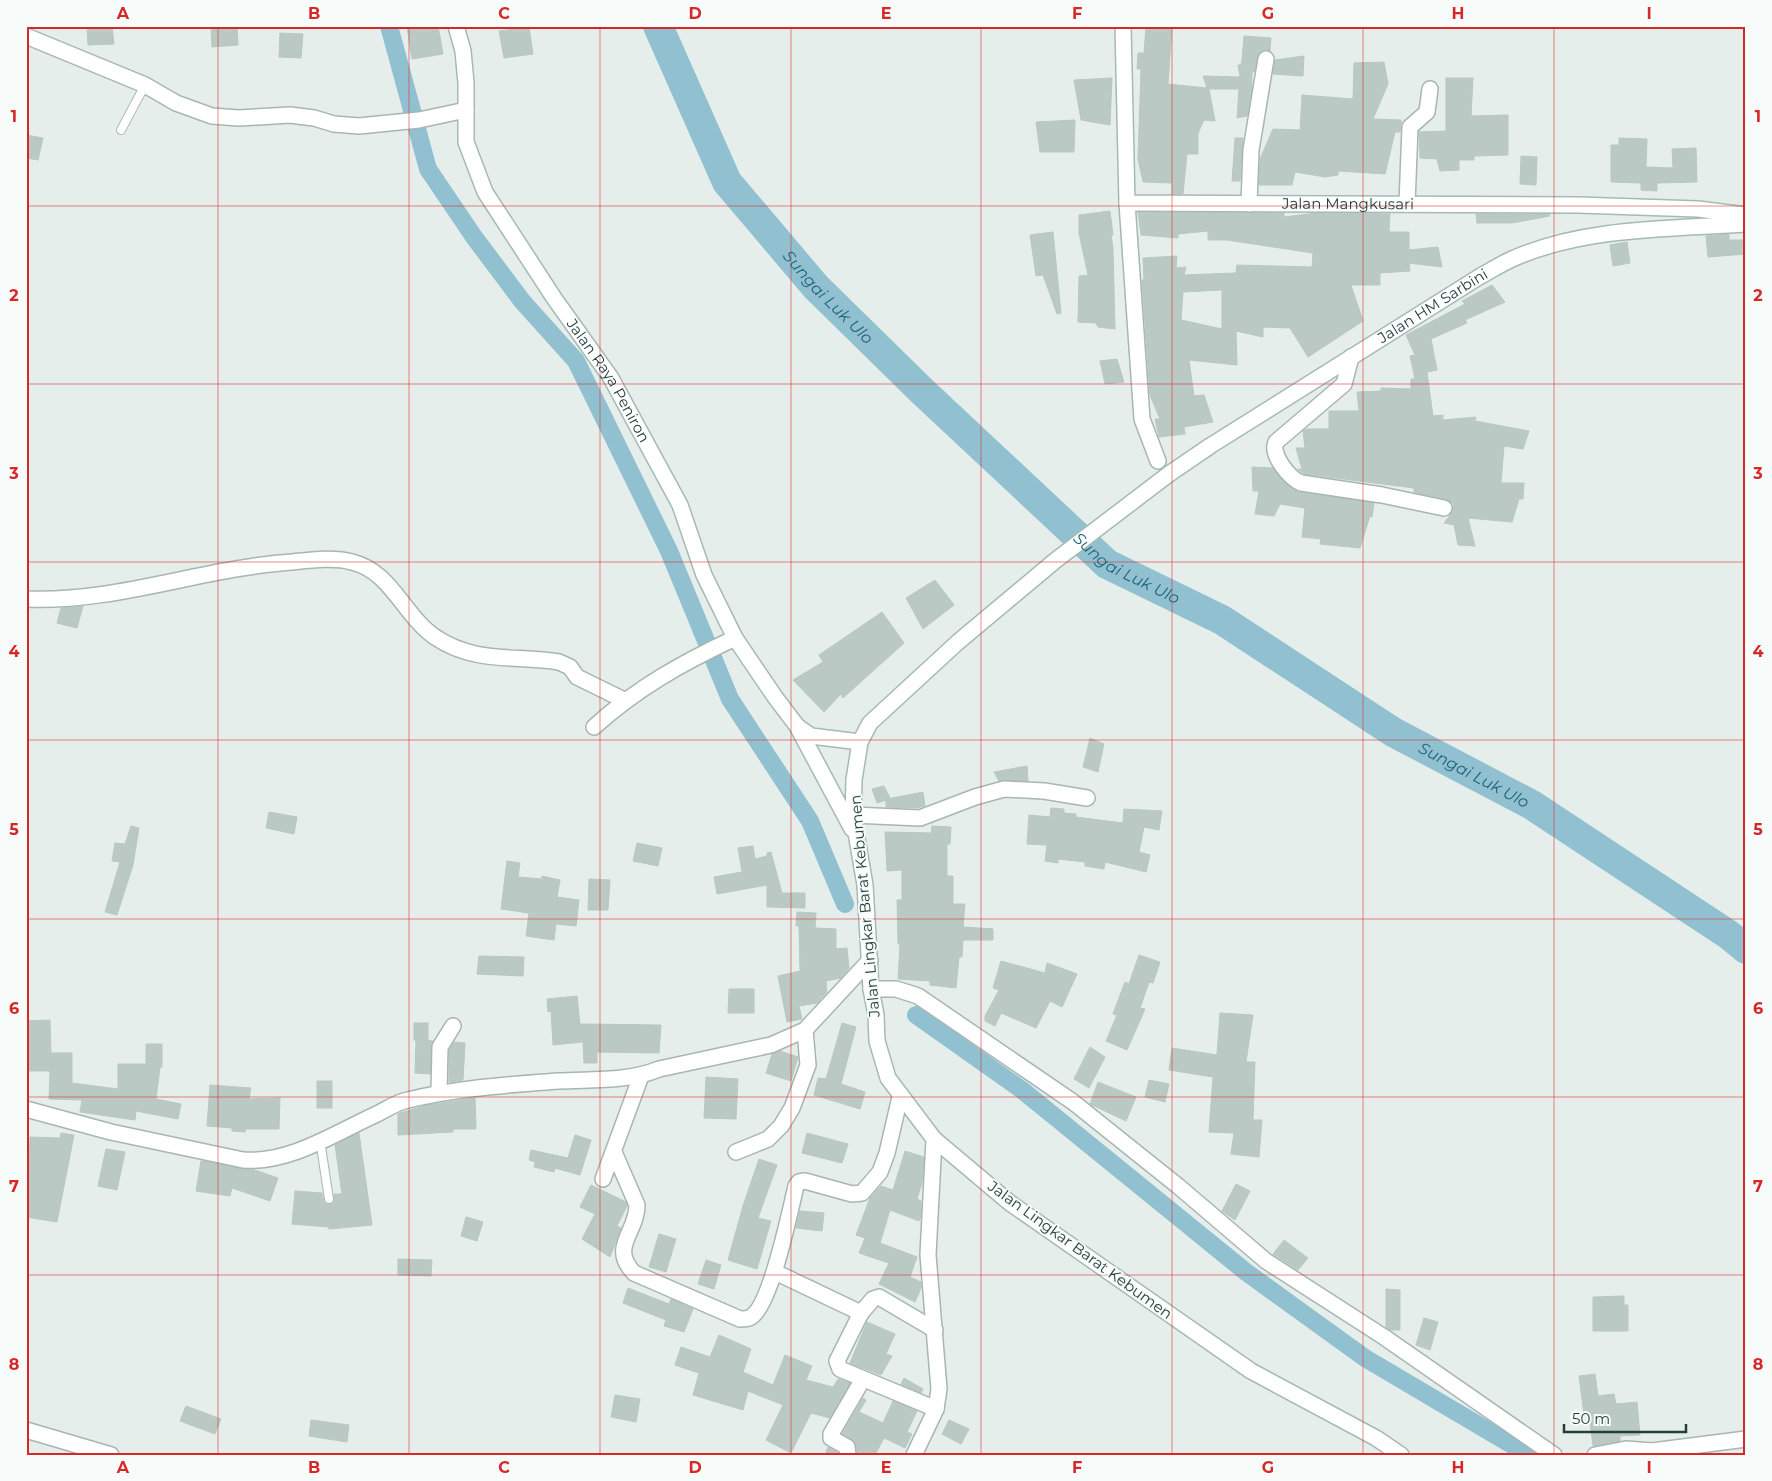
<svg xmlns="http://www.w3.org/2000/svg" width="1772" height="1481" font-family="Montserrat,sans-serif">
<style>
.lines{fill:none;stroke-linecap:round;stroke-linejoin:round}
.canal{stroke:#91c1d1;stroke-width:18}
.river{stroke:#91c1d1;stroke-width:30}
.building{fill:#bbc9c5;stroke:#b8c8c3;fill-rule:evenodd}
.lane-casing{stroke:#a8b6b3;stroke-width:10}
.street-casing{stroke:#a8b6b3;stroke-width:18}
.secondary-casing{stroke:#a5bab4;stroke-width:18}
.lane{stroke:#fff;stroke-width:8}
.street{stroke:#fff;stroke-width:15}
.secondary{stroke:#fff;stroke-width:15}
.grid{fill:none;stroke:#d62828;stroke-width:1;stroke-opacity:0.55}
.labels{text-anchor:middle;stroke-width:4;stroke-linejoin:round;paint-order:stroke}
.street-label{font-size:15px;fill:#25403b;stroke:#f7fbf9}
.water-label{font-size:16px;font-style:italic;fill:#20647b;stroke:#f7fbf9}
.neatline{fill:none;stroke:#d62828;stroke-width:2}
.grid-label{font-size:16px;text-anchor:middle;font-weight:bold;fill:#d62828}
</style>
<rect width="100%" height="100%" fill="#e6eeeb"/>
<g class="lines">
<g class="canal">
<polyline points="389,26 428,169 474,237 522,301 576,361 669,551 730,699 810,821 845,904"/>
<polyline points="916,1015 1022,1090 1246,1272 1365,1358 1529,1455"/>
</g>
<path class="river" id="s1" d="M 658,26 L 727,182 L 816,287 L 922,391 L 1107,564 L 1222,620 L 1393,732 L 1532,805 L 1729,935 L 1746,949"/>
</g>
<g class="building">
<polygon points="87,26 112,26 114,44 88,45"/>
<polygon points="211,26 237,26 238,45 212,47"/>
<polygon points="407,26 438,26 443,54 412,59"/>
<polygon points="1146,26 1172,26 1168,84 1207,88 1203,76 1240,77 1238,65 1241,65 1242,60 1244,36 1271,38 1270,51 1263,50 1259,53 1254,72 1252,72 1252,87 1247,116 1237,118 1239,89 1209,89 1215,121 1204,120 1198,133 1198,154 1187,154 1183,194 1172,194 1172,183 1143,182 1138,159 1141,69 1137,69 1138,53 1144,53"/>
<polygon points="529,27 533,54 504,58 499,31"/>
<polygon points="280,33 303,34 301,58 279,57"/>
<polygon points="1304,56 1303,76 1273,74 1275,60"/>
<polygon points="1384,62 1388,84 1373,119 1401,120 1401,124 1400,132 1395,132 1385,174 1338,171 1338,175 1325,177 1295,172 1292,185 1259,185 1260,159 1273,129 1300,130 1302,95 1353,99 1354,63"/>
<polygon points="1112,78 1110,125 1081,120 1074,80"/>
<polygon points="1446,78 1473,78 1471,116 1508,115 1508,155 1474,156 1474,160 1459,160 1459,170 1440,171 1437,159 1420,158 1419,132 1446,131"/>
<polygon points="1075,120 1074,152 1040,152 1036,122"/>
<polygon points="26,135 43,138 38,160 26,158"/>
<polygon points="1235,138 1243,138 1240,181 1232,181"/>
<polygon points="1619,138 1647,139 1646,167 1673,168 1672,149 1696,148 1697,182 1657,183 1657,191 1641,190 1641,183 1611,182 1611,145 1619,145"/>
<polygon points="1521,156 1537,157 1536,185 1520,184"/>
<polygon points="1110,211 1113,235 1111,235 1113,248 1115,329 1098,327 1096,323 1078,322 1079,276 1088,275 1079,233 1079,215"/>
<path d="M 1138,212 L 1284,213 L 1284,217 L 1317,213 L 1390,214 L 1389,232 L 1409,232 L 1409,250 L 1438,247 L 1442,267 L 1409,263 L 1410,271 L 1380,273 L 1380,285 L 1351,285 L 1363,321 L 1308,357 L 1290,328 L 1263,327 L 1263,337 L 1236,331 L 1237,365 L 1189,360 L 1194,396 L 1204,395 L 1213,422 L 1184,427 L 1185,434 L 1159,437 L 1155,419 L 1160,419 L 1150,395 L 1142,280 L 1144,280 L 1143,258 L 1177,256 L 1176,268 L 1186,267 L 1184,275 L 1236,273 L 1237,265 L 1312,267 L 1313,253 L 1227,240 L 1208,240 L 1208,231 L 1178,234 L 1178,238 L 1141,235 ZM 1222,290 L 1222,329 L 1181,320 L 1183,292 Z"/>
<polygon points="1476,214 1549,214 1550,216 1512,223 1477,223"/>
<polygon points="1053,232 1061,313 1057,314 1043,275 1036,276 1030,235"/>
<polygon points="1729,234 1729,240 1746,240 1746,254 1708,257 1706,236"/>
<polygon points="1627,242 1630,263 1613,266 1610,245"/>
<polygon points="1492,285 1505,302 1465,320 1467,323 1431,339 1437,370 1427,372 1433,416 1443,415 1443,420 1476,417 1475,421 1529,431 1523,449 1504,446 1501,483 1524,483 1523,499 1519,499 1512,522 1468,518 1475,546 1458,545 1454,525 1444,523 1451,514 1454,504 1446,499 1414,492 1414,488 1304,474 1298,469 1302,469 1296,448 1305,448 1303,431 1306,429 1329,429 1329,411 1359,411 1357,392 1381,391 1381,388 1411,389 1411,379 1415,379 1410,356 1415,355 1406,335 1465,304 1462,301"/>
<polygon points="1117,359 1124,382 1105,384 1100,361"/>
<polygon points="1252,467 1273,468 1285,483 1299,492 1374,503 1372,517 1370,516 1360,548 1320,544 1321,539 1302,537 1305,508 1280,504 1274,516 1255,514 1259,491 1253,491"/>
<polygon points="935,580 954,605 923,629 906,598"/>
<polygon points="83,606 77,628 57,623 61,608"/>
<polygon points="882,612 904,643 843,698 841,694 824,712 793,680 823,662 819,655"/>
<polygon points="1090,738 1104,744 1098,772 1083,767"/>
<polygon points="1027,766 1028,781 999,781 994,772"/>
<polygon points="884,786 890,798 887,799 923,792 925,806 916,808 886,807 886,800 877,803 872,789"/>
<polygon points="1051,808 1064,809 1064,813 1076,814 1076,817 1123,823 1124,809 1162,811 1159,830 1144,827 1139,852 1150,855 1146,872 1105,862 1104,869 1085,866 1085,862 1058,859 1058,863 1045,861 1047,845 1027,844 1029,815 1050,817"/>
<polygon points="269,812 297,817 294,834 266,828"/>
<polygon points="131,826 139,828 133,865 117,915 105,912 120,862 112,861 115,843 125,844"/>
<polygon points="932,826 951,827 950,844 947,844 947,876 953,876 953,904 965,904 963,927 993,929 993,940 963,940 962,957 959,957 956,988 930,985 930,981 898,979 900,944 898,944 897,900 902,900 902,870 887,871 885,832 931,833"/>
<polygon points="637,843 662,848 658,866 633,861"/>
<polygon points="753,846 755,859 767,856 767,853 771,852 782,893 805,893 805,908 767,907 767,885 717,894 714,877 742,872 738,848"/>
<polygon points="507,861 520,863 518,877 542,879 542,876 560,880 557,897 579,900 576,926 556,924 554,940 526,936 529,913 501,909"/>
<polygon points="589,879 610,880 608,910 588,910"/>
<polygon points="797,912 816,913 815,928 836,929 836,949 847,948 849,968 841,978 826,981 827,992 817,1003 799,1006 802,1019 787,1022 778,976 800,971 799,926 796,926"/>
<polygon points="1139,955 1160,962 1153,983 1149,982 1140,1008 1145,1009 1127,1050 1106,1041 1117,1015 1113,1014 1125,982 1129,984"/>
<polygon points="479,956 524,957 523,976 477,974"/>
<polygon points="1001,961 1045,973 1047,963 1077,974 1062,1007 1050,1001 1036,1028 1001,1013 995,1026 985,1021 985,1016 999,990 993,988"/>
<polygon points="729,989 754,989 754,1013 728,1013"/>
<polygon points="577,996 580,1024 661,1025 659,1053 597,1052 597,1063 584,1063 583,1042 553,1045 551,1011 548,1012 547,999"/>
<polygon points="1220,1013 1253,1015 1246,1062 1255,1062 1253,1120 1262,1120 1259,1157 1231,1154 1234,1133 1209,1132 1213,1077 1169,1070 1172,1048 1217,1055"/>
<polygon points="50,1020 51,1053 72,1053 72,1083 118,1089 118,1064 146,1064 146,1044 162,1044 162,1067 160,1067 156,1099 181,1104 178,1119 136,1111 135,1120 80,1112 82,1100 49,1099 50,1071 26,1071 26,1021"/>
<rect x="414" y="1023" width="14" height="17"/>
<polygon points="842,1023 856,1027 841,1084 865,1092 860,1109 814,1095 818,1078 826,1079"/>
<polygon points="416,1040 433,1041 430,1074 415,1073"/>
<polygon points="454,1042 465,1043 463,1080 449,1082 449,1050"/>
<polygon points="1090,1047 1105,1057 1089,1088 1074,1079"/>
<polygon points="780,1051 798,1057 791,1081 766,1073 772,1054"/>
<polygon points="706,1077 738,1079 736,1119 704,1118"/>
<polygon points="1149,1080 1169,1084 1165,1102 1145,1097"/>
<rect x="317" y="1081" width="15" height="27"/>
<polygon points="1098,1082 1136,1097 1126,1121 1090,1104"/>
<polygon points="210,1085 251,1088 249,1099 280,1098 279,1129 246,1129 245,1132 232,1131 232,1128 207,1126"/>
<polygon points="475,1098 476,1129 453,1129 453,1132 398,1135 398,1114 400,1113 428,1105"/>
<polygon points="61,1133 74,1135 57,1222 26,1217 26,1166 29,1166 30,1137 60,1138"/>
<polygon points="359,1133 372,1225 329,1229 329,1227 292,1224 295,1191 322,1193 324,1202 329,1205 334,1201 334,1194 342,1194 335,1145"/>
<polygon points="807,1133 848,1144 842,1163 802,1153"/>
<polygon points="575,1135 591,1140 580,1175 555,1168 554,1172 534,1167 535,1162 529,1160 531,1150 568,1158"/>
<polygon points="106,1149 125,1152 117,1190 98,1186"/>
<polygon points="905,1151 924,1157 922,1183 917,1199 921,1201 921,1217 919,1221 890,1210 880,1243 917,1257 910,1277 921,1282 921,1288 915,1302 879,1284 889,1263 859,1253 865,1238 856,1235 870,1198 881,1186 893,1190"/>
<polygon points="759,1159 777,1165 758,1218 771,1221 757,1269 728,1260 743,1206"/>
<polygon points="201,1161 252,1169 278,1178 270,1201 232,1188 230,1196 196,1191"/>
<polygon points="1236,1184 1250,1191 1235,1220 1222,1211"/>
<polygon points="591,1185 626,1202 627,1206 617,1226 621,1228 610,1257 582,1239 595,1214 580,1207"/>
<polygon points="800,1211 824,1213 822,1231 796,1228"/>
<polygon points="466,1217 483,1222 477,1241 461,1236"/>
<polygon points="659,1234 676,1239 666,1272 649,1267"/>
<polygon points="1284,1240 1308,1258 1298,1270 1273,1254"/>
<polygon points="398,1259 432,1260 431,1276 398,1275"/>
<polygon points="706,1260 721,1265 714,1289 698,1284"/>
<polygon points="628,1288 669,1304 671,1299 693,1309 684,1332 664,1326 666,1320 623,1303"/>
<polygon points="1386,1289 1400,1290 1400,1330 1390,1330 1386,1327"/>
<polygon points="1624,1296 1624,1305 1628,1305 1628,1331 1593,1331 1593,1297"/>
<polygon points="1424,1318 1438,1322 1430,1350 1416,1345"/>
<polygon points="867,1322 895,1334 886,1354 892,1356 881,1375 850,1363"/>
<polygon points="719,1335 751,1349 743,1372 773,1385 785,1355 812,1366 806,1380 833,1387 838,1379 850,1383 830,1418 811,1413 791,1453 766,1440 783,1405 748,1391 743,1410 693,1395 699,1373 675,1365 681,1347 710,1357"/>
<polygon points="1595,1374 1598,1396 1614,1394 1616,1404 1637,1402 1640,1435 1620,1436 1620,1441 1593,1446 1589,1414 1584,1415 1579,1376"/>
<polygon points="904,1378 923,1389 921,1393 901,1384"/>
<polygon points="615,1395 640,1399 636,1422 611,1417"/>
<polygon points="863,1398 866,1400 859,1412 883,1423 893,1401 917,1411 907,1432 912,1434 905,1448 884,1438 875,1455 857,1455 854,1441 842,1434"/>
<polygon points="186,1406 221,1419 215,1434 180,1421"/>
<polygon points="311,1420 349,1425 347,1442 309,1436"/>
<polygon points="949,1420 969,1429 961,1444 942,1434"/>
<polygon points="828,1447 838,1453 839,1455 825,1455"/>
</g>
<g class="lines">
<g class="lane-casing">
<g id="lane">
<polyline points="121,130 145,85"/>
<polyline points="320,1140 329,1199"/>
</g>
</g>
<g class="street-casing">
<g id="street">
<polyline points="26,36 145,85 176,103 212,116 239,118 290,115 314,118 334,124 359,126 419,120 466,110"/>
<polyline points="1127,203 1142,419 1158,461"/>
<polyline points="1249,204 1251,150 1266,59"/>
<polyline points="1407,204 1410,127 1427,112 1430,89"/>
<path d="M 1351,357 L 1344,384 L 1276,442 C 1270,454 1289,478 1301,483 L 1382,495 L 1444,508"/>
<path d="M 26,599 C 116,603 202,568 292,562 C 311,560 334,557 352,562 C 391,571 404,616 435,637 C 475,664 515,655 559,662 L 570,667 L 577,677 L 624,700"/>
<path d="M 594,727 C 637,688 682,663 735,638"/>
<polyline points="853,815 920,818 975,797 1004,789 1044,791 1087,798"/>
<polyline points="871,989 896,989 918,996 1073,1102 1178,1186 1266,1261 1384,1337 1554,1455"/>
<polyline points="439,1093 440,1047 453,1026"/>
<path d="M 26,1109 L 111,1132 L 243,1160 C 289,1164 335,1133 377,1114 C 387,1109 397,1102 408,1100 C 456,1088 508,1085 558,1081 C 591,1079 628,1082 659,1069 L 771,1045 L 805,1030 L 870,960"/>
<path d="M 614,1152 L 637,1205 C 637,1233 609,1247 634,1273 L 740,1319 C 744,1319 748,1319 751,1317 C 771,1305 790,1211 796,1186 L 799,1182 L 805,1181 L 852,1194 L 862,1193 L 880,1172 L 887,1153 L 900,1097"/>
<polyline points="736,1152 768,1139 781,1126 792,1108 808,1065 805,1030"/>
<polyline points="603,1179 641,1076"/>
<polyline points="775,1272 861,1313 837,1361 840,1369 936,1409"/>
<polyline points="861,1313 873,1299 879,1297 935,1330"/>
<polyline points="26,1430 111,1455"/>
<polyline points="848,1455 847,1447 831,1438 831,1434 863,1379"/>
<polyline points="914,1455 936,1409 939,1389 928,1255 934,1139"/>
<polyline points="1595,1455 1626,1449 1652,1451"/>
<polyline points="1651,1455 1652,1451 1746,1439"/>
</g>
</g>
<g class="secondary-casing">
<g id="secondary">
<path id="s2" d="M 456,26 L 463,51 L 466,83 L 466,142 L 485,192 L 554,298 L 611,378 L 680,505 L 704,575 L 735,638 L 775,697 L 797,726 L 852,829"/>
<path id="s3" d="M 1123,26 L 1127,203 L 1578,205 L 1698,209 L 1746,215"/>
<polyline points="798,727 811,736 860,742"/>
<path id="s4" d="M 1401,1455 L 1376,1438 L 1251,1371 L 1010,1203 L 934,1139 L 888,1078 L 877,1041 L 876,1015 L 871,989 L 865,885 L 853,815 L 854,780 L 860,742 L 870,723 L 958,642 L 1056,560 L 1169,474 L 1210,446 L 1479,277 C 1490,271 1501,264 1512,259 C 1584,227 1669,229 1746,224"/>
</g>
</g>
<use href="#lane" class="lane"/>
<use href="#street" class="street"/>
<use href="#secondary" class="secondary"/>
</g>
<path class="grid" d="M 218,26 L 218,1455M 409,26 L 409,1455M 600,26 L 600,1455M 791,26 L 791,1455M 981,26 L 981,1455M 1172,26 L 1172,1455M 1363,26 L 1363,1455M 1554,26 L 1554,1455M 26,206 L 1746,206M 26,384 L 1746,384M 26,562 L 1746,562M 26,740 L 1746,740M 26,919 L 1746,919M 26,1097 L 1746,1097M 26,1275 L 1746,1275"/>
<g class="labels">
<g class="street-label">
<text dy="5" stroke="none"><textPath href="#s3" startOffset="398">Jalan Mangkusari</textPath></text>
<text dy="5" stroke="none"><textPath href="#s4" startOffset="1705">Jalan HM Sarbini</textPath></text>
<text dy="5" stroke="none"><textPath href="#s2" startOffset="396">Jalan Raya Peniron</textPath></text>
<text transform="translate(865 906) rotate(-95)" y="5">Jalan Lingkar Barat Kebumen</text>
<text transform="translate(1080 1250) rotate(36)" y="5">Jalan Lingkar Barat Kebumen</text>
</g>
<g class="water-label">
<text dy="6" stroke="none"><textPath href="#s1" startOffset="324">Sungai Luk Ulo</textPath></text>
<text dy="6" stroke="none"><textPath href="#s1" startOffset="729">Sungai Luk Ulo</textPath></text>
<text dy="6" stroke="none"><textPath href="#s1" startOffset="1134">Sungai Luk Ulo</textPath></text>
</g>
</g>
<rect width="1772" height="1481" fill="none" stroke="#f7fbf9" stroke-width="55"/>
<path d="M1564 1424v8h122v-8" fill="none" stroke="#25403b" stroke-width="2.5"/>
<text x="1572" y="1424" font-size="15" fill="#25403b" stroke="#f7fbf9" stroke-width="4" paint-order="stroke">50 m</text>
<rect x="28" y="28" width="1716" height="1426" class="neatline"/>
<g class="grid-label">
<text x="123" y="19">A</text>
<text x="314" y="19">B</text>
<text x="504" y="19">C</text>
<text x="695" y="19">D</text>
<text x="886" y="19">E</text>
<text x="1077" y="19">F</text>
<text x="1268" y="19">G</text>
<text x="1458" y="19">H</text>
<text x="1649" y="19">I</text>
<text x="14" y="122">1</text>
<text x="1758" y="122">1</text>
<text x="14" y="301">2</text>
<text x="1758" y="301">2</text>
<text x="14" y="479">3</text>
<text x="1758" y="479">3</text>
<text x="14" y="657">4</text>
<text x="1758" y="657">4</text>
<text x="14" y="835">5</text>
<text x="1758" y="835">5</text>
<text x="14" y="1014">6</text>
<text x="1758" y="1014">6</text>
<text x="14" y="1192">7</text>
<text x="1758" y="1192">7</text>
<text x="14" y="1370">8</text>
<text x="1758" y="1370">8</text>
<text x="123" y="1473">A</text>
<text x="314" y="1473">B</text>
<text x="504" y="1473">C</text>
<text x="695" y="1473">D</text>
<text x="886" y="1473">E</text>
<text x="1077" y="1473">F</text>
<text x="1268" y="1473">G</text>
<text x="1458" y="1473">H</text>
<text x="1649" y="1473">I</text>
</g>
</svg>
